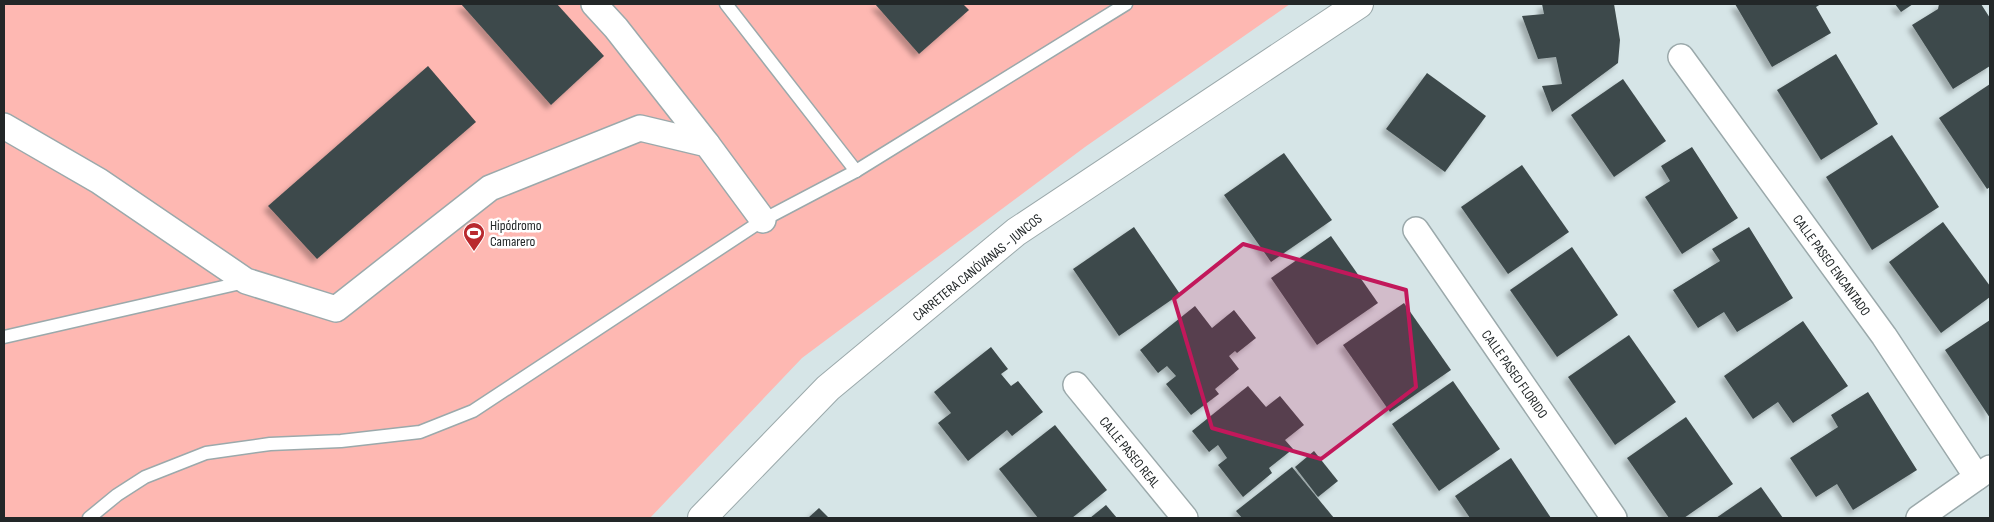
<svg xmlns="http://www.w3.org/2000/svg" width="1994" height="522" font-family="'Sofia Sans Condensed',sans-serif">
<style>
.green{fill:#feb8b2}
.building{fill:#3e4a4b;filter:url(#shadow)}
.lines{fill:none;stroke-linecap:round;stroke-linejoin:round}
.lane-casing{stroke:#9ba9ab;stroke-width:15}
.street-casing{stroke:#9ba9ab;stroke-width:28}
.secondary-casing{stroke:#9ba9ab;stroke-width:30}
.lane{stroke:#fff;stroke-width:12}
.street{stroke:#fff;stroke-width:25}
.secondary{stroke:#fff;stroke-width:28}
.marked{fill:#c2185b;fill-opacity:0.2;stroke:#c2185b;stroke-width:4;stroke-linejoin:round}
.labels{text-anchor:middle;stroke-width:5;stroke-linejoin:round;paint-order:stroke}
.poi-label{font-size:14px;fill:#222728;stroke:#fff;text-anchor:start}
.street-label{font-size:14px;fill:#222728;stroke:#fff}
</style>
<defs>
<filter id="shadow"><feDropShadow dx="-4.5" dy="4.5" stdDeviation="2.5" flood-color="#0004"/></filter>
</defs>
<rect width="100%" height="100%" fill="#d6e5e7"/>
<polygon class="green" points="4,4 1290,4 1085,147 802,358 650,518 4,518"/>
<g class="building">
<polygon points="461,4 557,4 604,56 551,105"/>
<polygon points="875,4 963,4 969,10 919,54"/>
<polygon points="1542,4 1614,4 1620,40 1618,63 1552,112 1542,86 1562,84 1556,57 1538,59 1522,16 1544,14"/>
<polygon points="1735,4 1821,4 1816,7 1831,33 1772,67"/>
<polygon points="1895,4 1913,4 1901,12"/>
<polygon points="1939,4 1981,4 1990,18 1990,66 1953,89 1912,25 1938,9"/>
<polygon points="1836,54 1878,124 1821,160 1777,90"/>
<polygon points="428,66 476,122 317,259 268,206"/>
<polygon points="1427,73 1486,116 1445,172 1386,129"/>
<polygon points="1623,79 1666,141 1614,177 1571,115"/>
<polygon points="1990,84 1990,187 1987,189 1939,118"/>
<polygon points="1892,135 1939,207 1872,250 1826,177"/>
<polygon points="1692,147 1738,218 1682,254 1645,197 1670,181 1661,166"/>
<polygon points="1284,153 1332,220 1271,262 1224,195"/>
<polygon points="1522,165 1569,232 1508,274 1461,207"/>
<polygon points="1943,222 1990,286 1990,297 1941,333 1889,262"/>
<polygon points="1134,227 1180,294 1119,336 1073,269"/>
<polygon points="1749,227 1793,298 1737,332 1724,312 1698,328 1673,290 1720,261 1712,249"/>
<polygon points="1331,236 1378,303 1317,345 1271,278"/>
<polygon points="1572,247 1618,315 1557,357 1510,290"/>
<polygon points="1404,303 1451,370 1390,412 1343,345"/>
<polygon points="1195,306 1212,328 1234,310 1256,338 1237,353 1235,351 1229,356 1239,369 1215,389 1219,394 1191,415 1166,384 1176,376 1167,366 1158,373 1140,350"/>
<polygon points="1990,320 1990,418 1945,350"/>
<polygon points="1803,321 1848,386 1793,423 1778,402 1753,419 1724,376"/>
<polygon points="1629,335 1676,402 1615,445 1568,377"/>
<polygon points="991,347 1008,369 1001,374 1011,386 1018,381 1043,412 1012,436 1007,430 968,461 938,423 951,413 934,392"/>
<polygon points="1453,381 1500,449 1439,491 1392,424"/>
<polygon points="1248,386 1266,407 1280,396 1304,425 1285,440 1293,449 1269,468 1272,473 1243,497 1218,465 1227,458 1218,445 1209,452 1192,431"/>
<polygon points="1868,392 1917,470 1853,510 1837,484 1816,497 1790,458 1838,427 1831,415"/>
<polygon points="1686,417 1733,484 1684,518 1669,518 1627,458"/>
<polygon points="1055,425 1107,490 1072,518 1038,518 999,469"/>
<polygon points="1314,451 1338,481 1318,497 1295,467"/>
<polygon points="1511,458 1551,518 1470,518 1455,496"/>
<polygon points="1292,467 1334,518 1242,518 1236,511"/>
<polygon points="1761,487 1783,518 1716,518"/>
<polygon points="1106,505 1117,518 1090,518"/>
<polygon points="819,508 829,518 808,518"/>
</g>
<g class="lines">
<g class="lane-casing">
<g id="lane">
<polyline points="726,4 856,171"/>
<polyline points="4,337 245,282"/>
<polyline points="89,518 117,495 145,477 206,453 270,444 341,441 420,432 473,411 763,220 856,171 1126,4"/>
</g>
</g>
<g class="street-casing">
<g id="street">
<polyline points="594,4 616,28 707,144"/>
<polyline points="1681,57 1884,336 1977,477"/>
<polyline points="4,126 99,181 246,281 336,309 490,188 640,128 707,144 763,220"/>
<polyline points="1416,230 1614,518"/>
<polyline points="1076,385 1185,518"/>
<polyline points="1919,518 1990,468"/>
</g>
</g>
<g class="secondary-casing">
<polyline id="secondary" points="702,518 828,388 1016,232 1359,4"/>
</g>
<use href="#lane" class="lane"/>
<use href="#street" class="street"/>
<use href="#secondary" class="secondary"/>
</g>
<path class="marked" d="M 1243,244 L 1406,290 L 1416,387 L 1321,459 L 1212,428 L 1174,299 Z"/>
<defs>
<g id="stadium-pin" transform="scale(1.125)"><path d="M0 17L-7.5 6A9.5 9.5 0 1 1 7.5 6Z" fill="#b9292e" stroke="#fff"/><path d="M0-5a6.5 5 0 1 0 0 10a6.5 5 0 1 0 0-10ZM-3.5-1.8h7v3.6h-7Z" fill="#fff"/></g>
</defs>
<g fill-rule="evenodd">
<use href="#stadium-pin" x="474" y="233"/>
</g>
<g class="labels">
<g class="poi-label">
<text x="490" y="230">Hipódromo<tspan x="490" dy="16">Camarero</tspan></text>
</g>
<g class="street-label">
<text transform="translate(1832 265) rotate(54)" y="5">CALLE PASEO ENCANTADO</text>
<text transform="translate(977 267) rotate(-39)" y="5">CARRETERA CANÓVANAS - JUNCOS</text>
<text transform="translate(1515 374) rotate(55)" y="5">CALLE PASEO FLORIDO</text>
<text transform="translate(1130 452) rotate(51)" y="5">CALLE PASEO REAL</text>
</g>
</g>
<rect width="1994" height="522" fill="none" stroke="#222728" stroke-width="10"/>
</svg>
